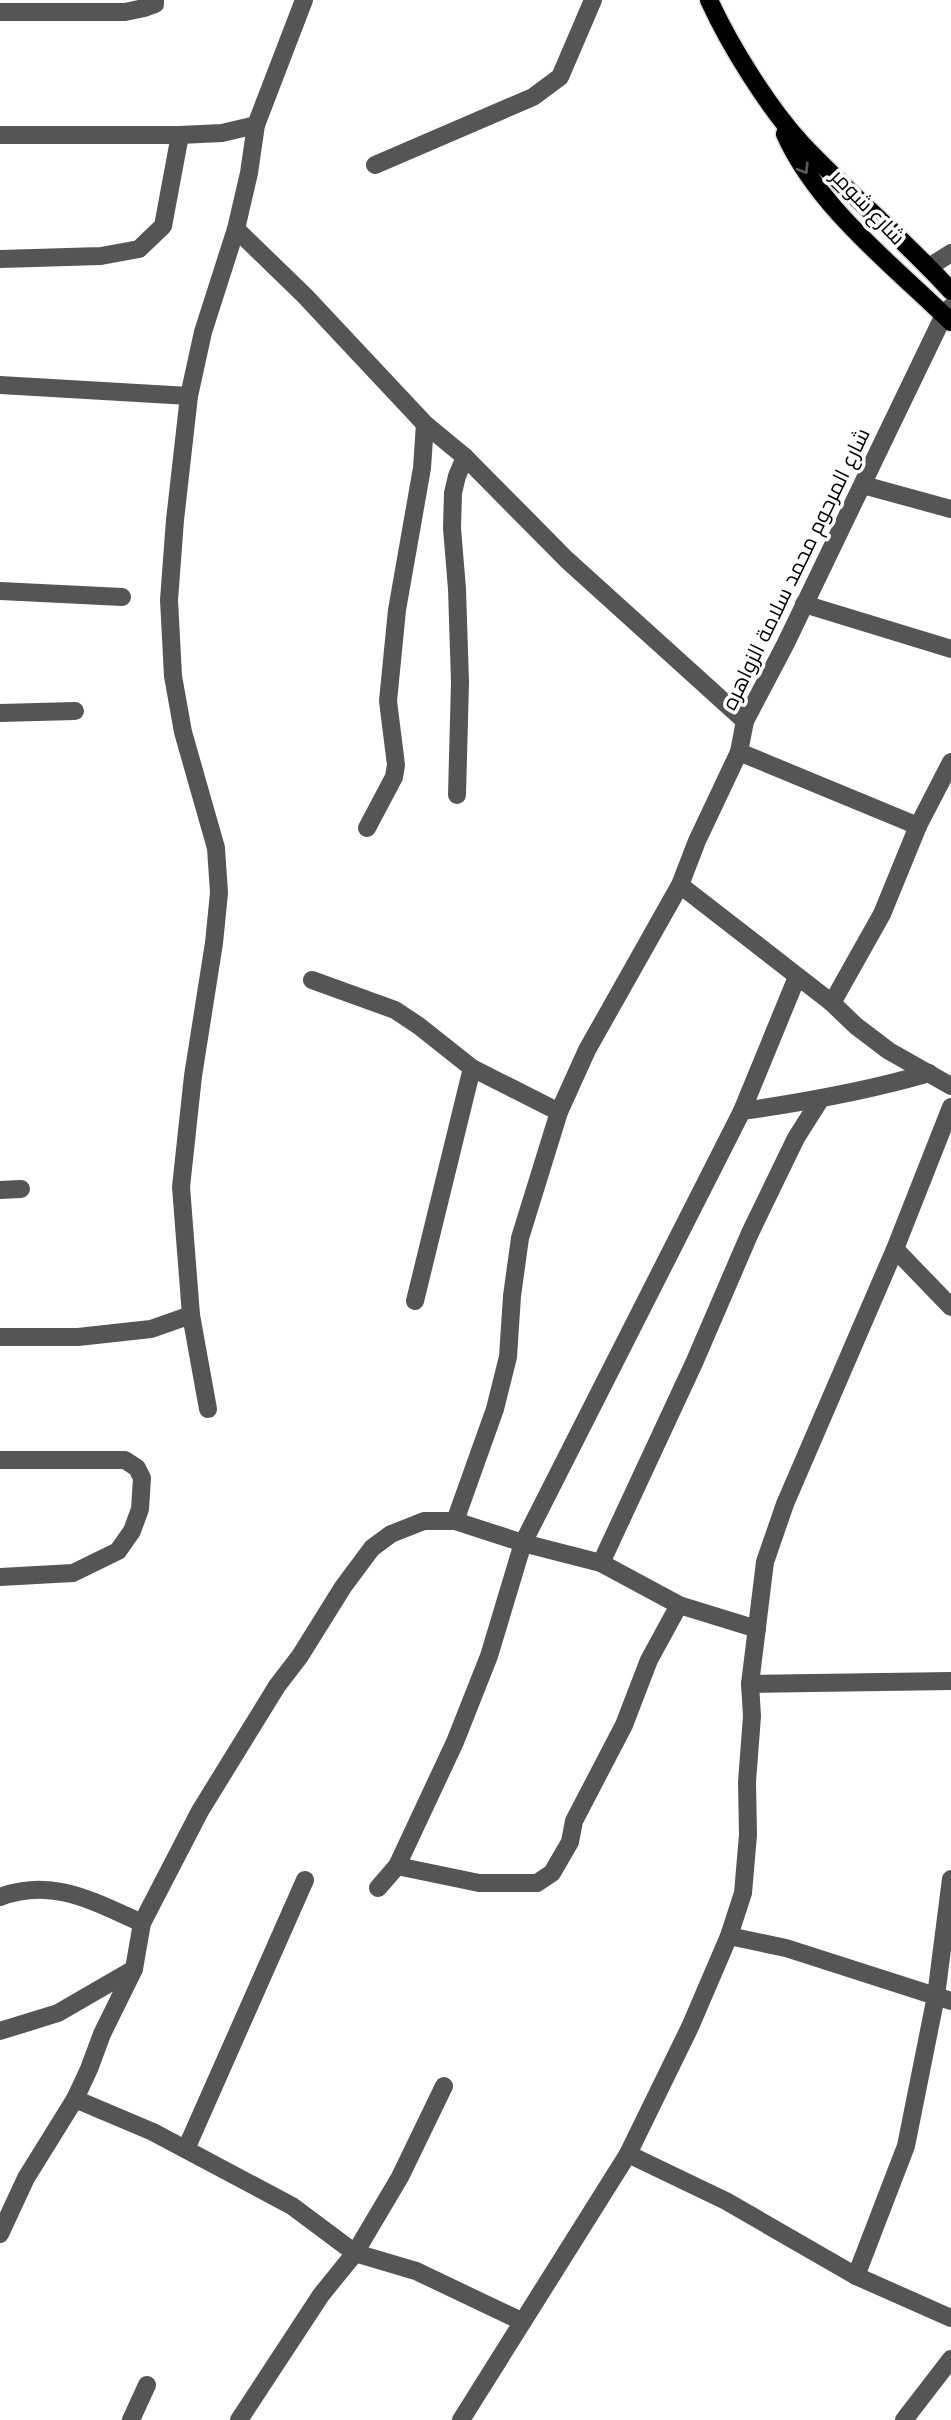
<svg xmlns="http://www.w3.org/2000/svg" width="951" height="2420" font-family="'Open Sans',Cairo,sans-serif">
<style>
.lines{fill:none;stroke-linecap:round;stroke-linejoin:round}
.major-casing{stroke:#dbdbdb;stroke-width:21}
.minor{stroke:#555;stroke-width:18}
.major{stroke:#000;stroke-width:18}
.oneway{stroke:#595959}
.labels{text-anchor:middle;stroke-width:7;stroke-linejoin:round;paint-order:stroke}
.street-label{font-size:21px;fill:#000;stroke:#fff}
</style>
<rect width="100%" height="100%" fill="#fff"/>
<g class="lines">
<g class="major-casing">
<g id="major">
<path d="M 709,0 C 730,46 768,107 802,144 C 850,195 904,239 951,291"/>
<path d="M 785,134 C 818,208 894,266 951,322"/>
</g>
</g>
<g class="minor">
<polyline points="0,12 125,12 144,8 155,4 155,0"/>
<polyline points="0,135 180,135 222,133 256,125 304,0"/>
<polyline points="375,165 533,97 560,77 593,0"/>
<polyline points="236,229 305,296 425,424 465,457 567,560 745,721"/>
<polyline points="0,259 101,256 139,249 163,226 180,135"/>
<polyline points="929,267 951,253"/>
<polyline points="0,385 189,396"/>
<polyline points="863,485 951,509"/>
<polyline points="0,591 122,597"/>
<polyline points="804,604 951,649"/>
<polyline points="0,713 75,711"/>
<polyline points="739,752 918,826"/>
<polyline points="457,795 460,682 457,589 452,528 453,493 457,476 465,457"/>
<polyline points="367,828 394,777 396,765 388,701 397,610 422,468 425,424"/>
<polyline points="680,885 832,1003 856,1026 889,1051 951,1086"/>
<polyline points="312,980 395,1010 419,1026 472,1068 559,1112"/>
<polyline points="832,1003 882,914 918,826 951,762"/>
<polyline points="742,1111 797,977"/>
<polyline points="0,1190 21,1189"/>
<polyline points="895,1249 951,1307"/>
<polyline points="415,1301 472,1068"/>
<polyline points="0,1337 78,1337 151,1329 191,1315"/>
<polyline points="208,1409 191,1315 181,1187 193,1076 214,943 219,893 216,848 183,732 173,676 169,600 175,520 189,396 203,332 236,229 249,173 256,125"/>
<polyline points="0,1460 125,1460 137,1468 142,1478 141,1494 140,1509 132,1531 118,1551 73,1573 0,1577"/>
<polyline points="455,1521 495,1409 508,1357 512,1296 520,1238 559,1112 587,1050 680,885 697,841 739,752 745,721 785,645 944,315 951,307"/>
<polyline points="601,1563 694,1363 750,1233 796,1138 820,1100"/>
<polyline points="750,1684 951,1681"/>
<polyline points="397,1866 479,1883 537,1883 552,1873 570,1842 574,1821 624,1725 649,1660 679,1605"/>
<polyline points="378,1888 397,1866 455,1742 489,1656 523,1543 601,1563 679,1605 757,1629"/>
<path d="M 0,1897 C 53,1877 94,1902 142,1923"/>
<polyline points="729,1936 786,1948 951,2001"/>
<polyline points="0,2031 58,2013 134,1969"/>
<path d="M 75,2099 L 89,2069 L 102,2034 L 134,1969 L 142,1923 L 200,1811 L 277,1686 L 300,1656 L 343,1587 L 372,1548 L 391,1534 L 424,1521 L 455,1521 L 523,1543 L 742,1111 C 806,1102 867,1091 929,1073"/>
<polyline points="186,2149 305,1880"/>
<polyline points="628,2154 726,2201 856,2276 951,2318"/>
<polyline points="0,2234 26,2178 75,2099 153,2132 292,2206 355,2253 416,2271 521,2321"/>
<polyline points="856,2276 906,2146 936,1996 951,1879"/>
<polyline points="131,2420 147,2385"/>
<polyline points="239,2420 321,2295 355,2253 400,2177 444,2086"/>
<polyline points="461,2420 628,2154 690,2027 729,1936 743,1893 748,1835 747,1782 752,1716 750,1684 765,1562 785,1504 895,1249 951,1107"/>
<polyline points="904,2420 951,2359"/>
</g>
<use href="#major" class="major"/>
</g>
<defs><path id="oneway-chevron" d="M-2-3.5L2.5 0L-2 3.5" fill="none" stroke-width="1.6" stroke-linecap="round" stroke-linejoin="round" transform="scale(1.75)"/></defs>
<use class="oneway" href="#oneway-chevron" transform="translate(804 169) rotate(58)"/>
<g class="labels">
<g class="street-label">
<text transform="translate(868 207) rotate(46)" y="7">شارع شومر</text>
<text transform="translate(796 569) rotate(-64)" y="7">شارع المرحوم محمد سلامة الزواهره</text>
</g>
</g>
</svg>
